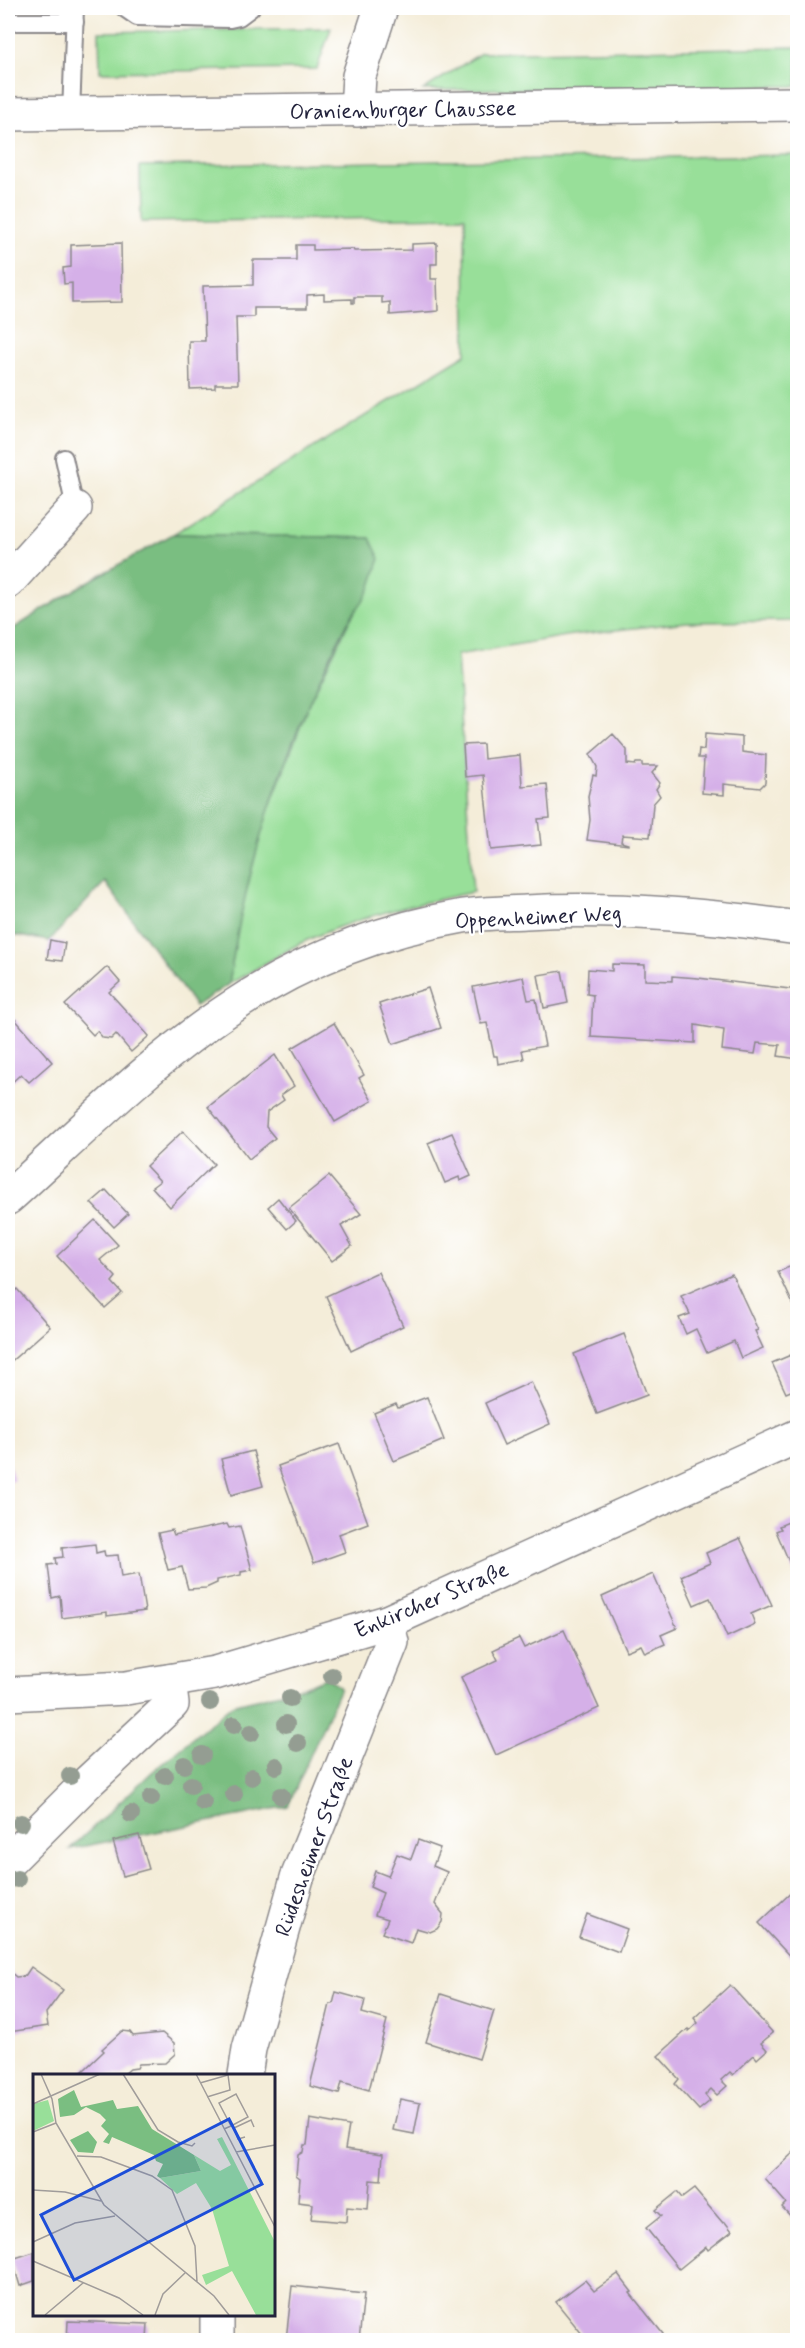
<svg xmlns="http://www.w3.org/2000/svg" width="805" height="2348" font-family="Mynerve,sans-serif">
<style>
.green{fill:#98df99;stroke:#5d806a;stroke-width:1.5}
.forest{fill:#7abe81;stroke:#4e705e;stroke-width:1.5}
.building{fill:#d5b0e8}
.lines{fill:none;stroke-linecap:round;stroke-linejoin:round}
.lane-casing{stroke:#8b888a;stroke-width:20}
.street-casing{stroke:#8b888a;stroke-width:36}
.primary-casing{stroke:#8b888a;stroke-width:36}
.lane{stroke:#fff;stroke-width:16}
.street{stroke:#fff;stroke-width:33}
.primary{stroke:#fff;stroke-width:33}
.tree{fill:#949d92}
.labels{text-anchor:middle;stroke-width:4.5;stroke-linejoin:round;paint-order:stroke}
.street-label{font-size:22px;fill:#22223b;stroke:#fff}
.inset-road{fill:none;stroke:#a09c9a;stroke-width:1.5}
.view{fill:#1d4ed8;fill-opacity:0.15;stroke:#1d4ed8;stroke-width:3}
.inset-edge{fill:none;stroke:#22223b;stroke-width:3}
</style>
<rect width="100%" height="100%" fill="#fff"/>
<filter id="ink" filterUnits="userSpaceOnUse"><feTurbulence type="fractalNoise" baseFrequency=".0167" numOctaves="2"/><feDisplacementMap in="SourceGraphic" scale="12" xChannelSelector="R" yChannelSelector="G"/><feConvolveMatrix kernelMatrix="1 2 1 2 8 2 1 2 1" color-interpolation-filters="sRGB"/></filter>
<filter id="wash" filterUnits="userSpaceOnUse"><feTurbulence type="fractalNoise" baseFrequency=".008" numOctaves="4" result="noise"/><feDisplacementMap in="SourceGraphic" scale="24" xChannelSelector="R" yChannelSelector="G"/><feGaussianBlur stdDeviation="1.35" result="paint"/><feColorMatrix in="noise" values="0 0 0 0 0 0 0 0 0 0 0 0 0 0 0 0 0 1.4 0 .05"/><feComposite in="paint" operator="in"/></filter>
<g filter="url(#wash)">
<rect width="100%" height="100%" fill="#f4edd9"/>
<g class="green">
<polygon points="331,28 317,69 100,72 99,32"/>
<polygon points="797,47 797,86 423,90 481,53"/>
<path d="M 797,155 L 797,621 L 687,622 L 572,635 L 457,655 L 473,892 C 415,904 355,917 301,943 C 277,956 253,971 229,984 L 237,927 L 264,822 L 310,701 L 350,620 L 369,589 L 370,538 L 173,534 L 466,354 L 465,217 L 141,222 L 140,166 Z"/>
</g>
<g class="forest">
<path d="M 173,534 L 370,538 L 380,559 C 376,568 374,579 370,589 C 365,600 356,609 350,619 C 335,645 322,674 310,701 C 270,792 243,886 229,984 L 195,1006 L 105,882 L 49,941 L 8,934 L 8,632 L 79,587 Z"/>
<polygon points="328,1677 340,1688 288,1806 70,1849 152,1772 232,1705 304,1687"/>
</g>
<g id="blocks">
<g class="building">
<polygon points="121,243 122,302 72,303 72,283 64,284 63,268 71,267 71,245"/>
<polygon points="437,243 437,264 431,264 431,279 437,279 438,311 390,315 390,302 382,303 382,297 354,297 354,303 352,303 352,299 324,300 324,294 307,295 307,308 254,308 254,317 236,317 238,384 215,384 215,388 190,389 189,341 205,341 203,286 253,285 253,260 296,260 296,245 313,245 313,250 353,249 354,251 412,250 412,244"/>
<rect x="8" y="249" width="4" height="84"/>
<polygon points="613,734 627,750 627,764 635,765 636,763 642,763 642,766 658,766 652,773 660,783 656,789 660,796 653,804 650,837 622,835 621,842 628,844 628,845 587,840 590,820 588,796 593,775 596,776 597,767 590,754"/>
<polygon points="705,734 742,737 742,752 766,755 765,783 760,788 724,784 724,795 702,793 704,758 698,758 699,749 704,750"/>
<polygon points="483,744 484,759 520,755 522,786 547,784 550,818 538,819 541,845 491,850 483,775 465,777 463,745"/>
<polygon points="50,940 65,943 62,961 47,959"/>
<polygon points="612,964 645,965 645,980 672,981 672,976 698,978 798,990 798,1059 778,1056 780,1045 757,1043 755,1054 722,1050 724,1030 695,1025 695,1043 591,1037 593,995 587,994 588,969 612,971"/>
<polygon points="107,967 120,982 109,992 149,1036 131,1052 116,1034 111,1039 103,1038 97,1031 93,1035 65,1005"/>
<polygon points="562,971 568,1003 544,1008 538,975"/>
<polygon points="523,977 528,1000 536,999 545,1046 522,1050 524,1059 498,1064 497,1056 494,1056 487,1023 481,1024 473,987"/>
<polygon points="428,988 441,1028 393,1044 379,1004"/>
<polygon points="14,1018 52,1062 29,1082 21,1074 8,1086 8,1024"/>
<polygon points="334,1023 364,1075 359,1078 372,1101 335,1122 292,1048"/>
<polygon points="275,1055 294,1086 281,1095 284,1100 267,1112 266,1127 275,1138 249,1159 208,1107"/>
<polygon points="183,1131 214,1164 170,1207 152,1187 160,1181 146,1166"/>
<polygon points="452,1133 471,1176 460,1181 459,1177 445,1183 428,1143"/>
<polygon points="329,1176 361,1214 341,1226 352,1246 332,1261 289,1208"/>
<polygon points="106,1190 128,1214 114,1227 91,1203"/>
<polygon points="278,1198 296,1221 287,1229 268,1207"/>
<polygon points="95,1220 118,1245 100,1260 116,1277 112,1282 122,1293 105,1308 57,1256"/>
<polygon points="798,1263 798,1315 778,1272"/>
<polygon points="378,1272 403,1326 351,1351 326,1296"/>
<polygon points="732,1274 758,1330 755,1331 763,1348 741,1358 734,1341 707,1353 696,1329 686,1334 679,1318 690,1314 681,1296"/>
<polygon points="17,1289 50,1327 8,1364 8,1298"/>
<polygon points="624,1334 647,1395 597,1414 574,1354"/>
<polygon points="798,1352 798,1388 786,1393 772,1363"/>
<polygon points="531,1382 550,1424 504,1445 485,1403"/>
<polygon points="427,1397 444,1440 394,1461 374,1413 396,1404 398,1408"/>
<polygon points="339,1444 368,1523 339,1534 345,1552 314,1563 278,1466"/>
<polygon points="253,1451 263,1486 231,1495 221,1459"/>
<polygon points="8,1460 14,1480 8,1482"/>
<polygon points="798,1518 798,1577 796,1578 776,1531 781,1529 779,1526"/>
<polygon points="227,1524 229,1528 240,1526 252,1570 241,1572 241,1575 217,1580 217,1583 206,1588 188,1589 182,1567 168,1570 158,1533 172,1530 174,1535"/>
<polygon points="740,1538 772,1605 751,1614 755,1624 727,1637 710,1598 694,1605 681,1576 710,1563 706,1553"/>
<polygon points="95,1544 96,1553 104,1551 105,1556 118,1555 121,1577 139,1574 145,1611 107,1616 107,1612 62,1618 60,1596 52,1598 48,1565 56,1564 55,1558 63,1557 62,1548"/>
<polygon points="653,1574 677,1628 661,1635 665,1644 645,1653 641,1645 626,1651 602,1597"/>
<polygon points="564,1630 599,1708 496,1755 461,1677 498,1660 493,1650 519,1638 524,1648"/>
<polygon points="139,1835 149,1869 123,1876 113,1841"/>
<polygon points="418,1840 440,1848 433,1866 447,1872 435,1904 443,1914 442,1922 437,1929 430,1932 416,1928 411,1943 382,1933 388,1919 375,1915 383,1893 370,1887 375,1871 388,1876 397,1854 411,1859"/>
<polygon points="798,1886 798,1965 759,1923"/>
<polygon points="587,1914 627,1929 619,1952 579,1937"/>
<polygon points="31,1967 63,1990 46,2013 48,2026 9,2032 8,1970 16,1977 25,1976"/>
<polygon points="730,1985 773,2033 761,2043 767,2050 757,2059 754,2055 733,2075 730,2072 721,2080 727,2086 717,2095 711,2089 705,2095 710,2101 699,2110 675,2084 679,2079 658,2056 688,2029 689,2031 698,2023 694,2018"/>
<polygon points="336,1992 365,2000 362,2013 387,2020 369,2090 342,2082 339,2094 310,2086 330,2004 333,2004"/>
<polygon points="441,1994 494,2011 479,2059 426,2042"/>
<polygon points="122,2031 130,2032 133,2036 162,2033 174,2043 175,2054 165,2063 139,2064 137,2068 130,2069 123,2075 84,2075 83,2071 104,2051 102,2049"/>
<polygon points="400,2099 420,2103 414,2134 393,2130"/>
<polygon points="310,2119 349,2126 345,2149 383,2154 381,2181 370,2180 368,2209 347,2207 346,2222 311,2219 313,2204 298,2202 300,2178 296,2175 298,2155 303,2152 304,2145 307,2145"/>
<polygon points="794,2152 796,2154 798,2153 798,2224 782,2207 786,2203 765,2179"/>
<polygon points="694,2189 723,2223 725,2222 732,2231 708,2250 706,2247 679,2269 646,2228 661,2216 655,2210 677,2192 682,2198"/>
<polygon points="34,2252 34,2281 20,2286 12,2259"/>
<polygon points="618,2274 632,2292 630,2293 663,2334 656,2340 587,2340 556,2302 585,2280 594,2291"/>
<polygon points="292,2286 364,2294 359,2340 286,2340"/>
<polygon points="68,2321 148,2324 147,2340 67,2340"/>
</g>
</g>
</g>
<g filter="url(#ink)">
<use href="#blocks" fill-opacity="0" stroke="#8b888a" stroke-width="1.5"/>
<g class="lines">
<g class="lane-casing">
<g id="lane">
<polyline points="124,8 137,17 230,19 239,17 251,8"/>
<polyline points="8,22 75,22"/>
<polyline points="71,114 75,8"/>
<polyline points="64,458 75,508"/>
</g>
</g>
<g class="street-casing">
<g id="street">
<polyline points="357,110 359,76 381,8"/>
<polyline points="8,582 75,508"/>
<path d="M 8,1198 C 80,1133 150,1061 232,1007 C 301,961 381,930 463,916 C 483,913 505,913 526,912 C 617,907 707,915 798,928"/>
<polyline points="8,1694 126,1688 215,1673 387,1622 798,1436"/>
<polyline points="8,1862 87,1783 172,1704 169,1681"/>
<polyline points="245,2075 249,2049 297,1878 392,1642 387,1622"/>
<polyline points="217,2340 217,2314"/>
</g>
</g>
<g class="primary-casing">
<polyline id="primary" points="8,114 798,104"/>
</g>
<use href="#lane" class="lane"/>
<use href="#street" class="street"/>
<use href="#primary" class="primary"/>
</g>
<g class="tree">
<circle cx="332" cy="1676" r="9"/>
<circle cx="290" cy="1698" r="9"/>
<circle cx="210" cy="1702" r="9"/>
<circle cx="286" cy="1724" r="9"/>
<circle cx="234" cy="1725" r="9"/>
<circle cx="251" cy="1733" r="9"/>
<circle cx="298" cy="1743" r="9"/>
<circle cx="202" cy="1755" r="9"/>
<circle cx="184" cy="1765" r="9"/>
<circle cx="276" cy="1766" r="9"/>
<circle cx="70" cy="1776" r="9"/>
<circle cx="165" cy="1776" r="9"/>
<circle cx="252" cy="1777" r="9"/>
<circle cx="191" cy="1785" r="9"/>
<circle cx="234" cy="1794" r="9"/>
<circle cx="281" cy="1796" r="9"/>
<circle cx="151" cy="1798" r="9"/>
<circle cx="203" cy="1802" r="9"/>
<circle cx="131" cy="1814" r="9"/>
<circle cx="21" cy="1823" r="9"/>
<circle cx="17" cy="1879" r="9"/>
</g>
</g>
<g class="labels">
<g class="street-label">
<text transform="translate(403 109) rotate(-1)" y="8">Oranienburger Chaussee</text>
<text transform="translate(538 916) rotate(-3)" y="8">Oppenheimer Weg</text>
<text transform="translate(431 1599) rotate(-23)" y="8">Enkircher Straße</text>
<text transform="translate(313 1846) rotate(-70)" y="8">Rüdesheimer Straße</text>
</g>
</g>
<g transform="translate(33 2074)">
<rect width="242" height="242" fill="#f4edd9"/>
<path d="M 15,26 L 21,47 L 0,57 L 0,30 ZM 189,63 L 241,166 L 241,241 L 223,241 L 199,197 L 173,211 L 169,201 L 196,192 L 179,135 L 163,109 L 144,120 L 127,104 L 168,97 L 161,81 L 187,97 L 198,91 L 184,65 Z" fill="#98df99"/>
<path d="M 41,16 L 48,33 L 80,26 L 84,35 L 105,32 L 119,55 L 161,81 L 168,97 L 127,104 L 124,102 L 130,90 L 123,87 L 121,81 L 79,63 L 76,70 L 70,68 L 76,60 L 68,52 L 73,46 L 67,40 L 53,33 L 41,41 L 27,43 L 25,25 ZM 55,57 L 64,68 L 60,79 L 45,78 L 37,66 Z" fill="#7abe81"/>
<path class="inset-road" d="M 8,0 L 19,25 L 23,49 L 71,131 L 181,222 L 196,241M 90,0 L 125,56 L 145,68 L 159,72 L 162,69M 163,0 L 242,153M 167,9 L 195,1 L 197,16 L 174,23M 0,30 L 67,0M 191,55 L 198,52 L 215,43 L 203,20 L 186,29 L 198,52M 0,58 L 23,49M 212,63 L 205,65 L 201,54 L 218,46 L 221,53M 203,78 L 242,71M 44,82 L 68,83 L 119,102 L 139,116 L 162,172 L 164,208M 0,116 L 32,118 L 68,127M 0,168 L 42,149 L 82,142M 0,187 L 86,224 L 110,241M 12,241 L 50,209M 122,241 L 130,220 L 152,199"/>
<path class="view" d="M 196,45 L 229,110 L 41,206 L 8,141 Z"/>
<rect width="242" height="242" class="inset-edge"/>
</g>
<rect width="805" height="2348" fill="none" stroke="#fff" stroke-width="30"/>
</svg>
